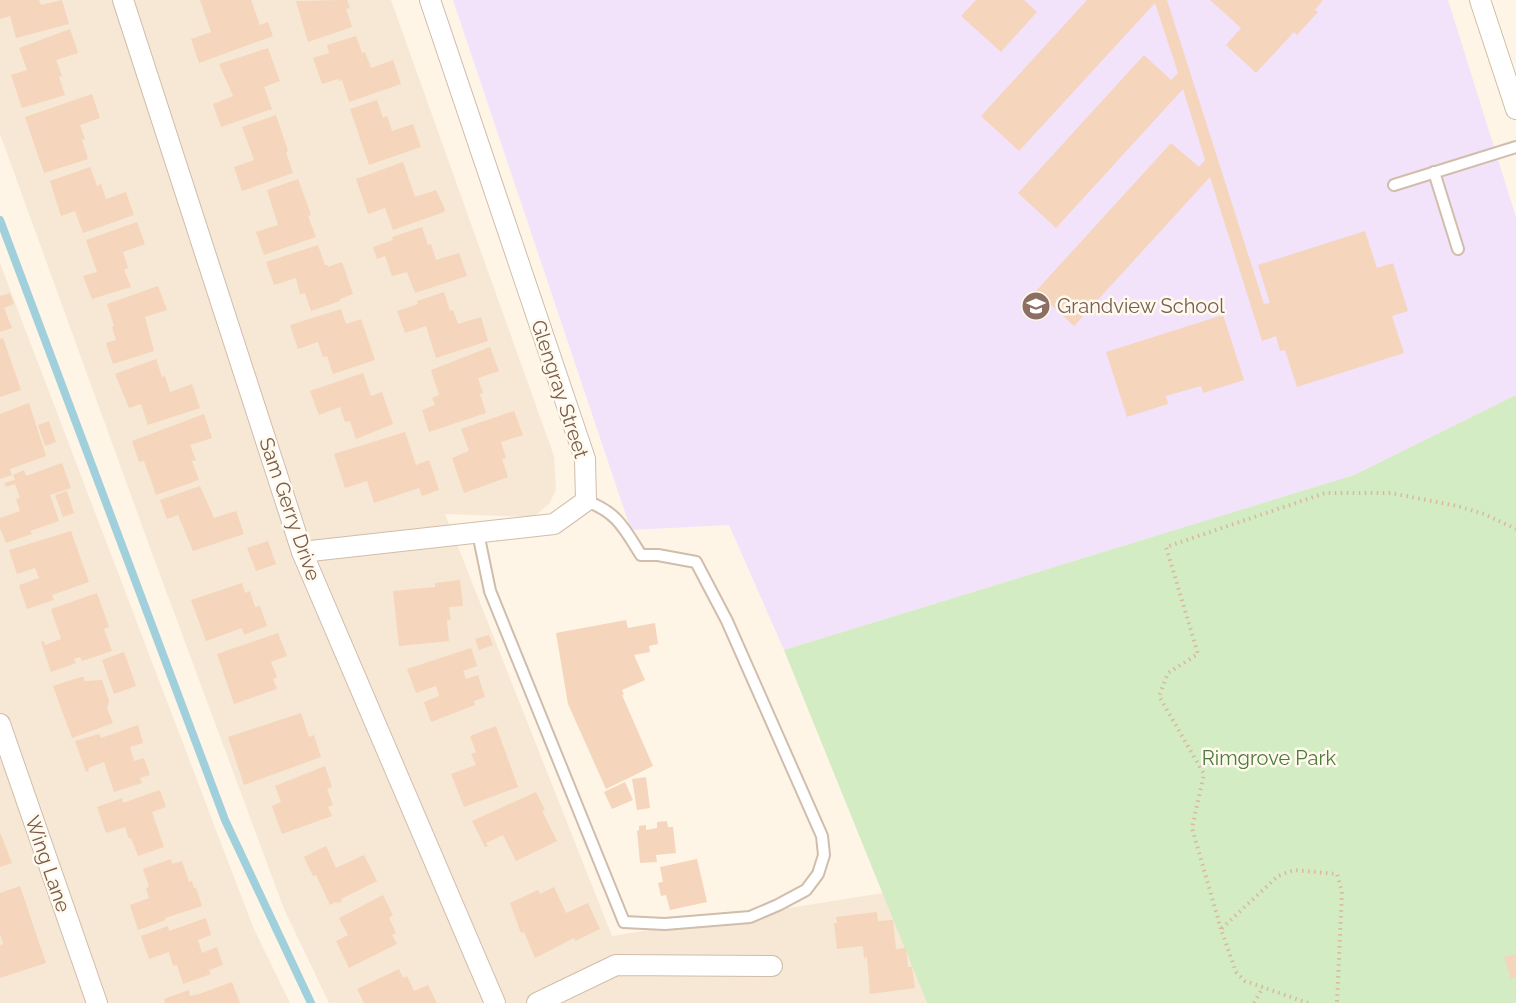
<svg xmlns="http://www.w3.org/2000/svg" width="1516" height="1003" font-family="Raleway,sans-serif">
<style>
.residential{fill:#f6e8d4}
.education{fill:#f2e3fa}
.green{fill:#d3ecc3}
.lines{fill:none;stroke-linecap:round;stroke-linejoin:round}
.stream{stroke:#9fd0db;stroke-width:8}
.building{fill:#f5d5bc}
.service-casing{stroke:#d0bdab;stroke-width:14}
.minor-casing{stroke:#d0bdab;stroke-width:22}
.path{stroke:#dab89f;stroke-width:4;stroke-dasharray:1.5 4.5;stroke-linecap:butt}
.service{stroke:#fff;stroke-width:10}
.minor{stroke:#fff;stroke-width:20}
.labels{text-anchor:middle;stroke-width:5;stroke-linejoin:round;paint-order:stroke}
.education-label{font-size:20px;fill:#785e54;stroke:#fff9ee;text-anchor:start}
.street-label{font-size:20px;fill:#795c49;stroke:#fff9ee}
.park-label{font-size:20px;fill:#4d7a3d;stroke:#fff9ee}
</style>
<rect width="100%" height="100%" fill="#fef5e6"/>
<g class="residential">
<polygon points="0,0 391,0 554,456 556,490 549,504 533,517 445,514 612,936 883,893 927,1003 329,1003 284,909 153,556 0,134"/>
<polygon points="0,263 253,927 290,1003 0,1003"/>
</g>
<polygon class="education" points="453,0 1448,0 1516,217 1516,395 1354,475 784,650 729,525 631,530"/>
<polygon class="green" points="1516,395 1516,1003 927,1003 784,650 1354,475"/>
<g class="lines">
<polyline class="stream" points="0,220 225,820 311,1003"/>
</g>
<g class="building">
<polygon points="0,0 39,0 41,5 62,0 69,24 16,38 10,16 0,19"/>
<polygon points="200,0 251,0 260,25 268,22 273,36 199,63 191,39 211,32"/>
<polygon points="347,0 350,8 346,9 352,27 308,42 296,1"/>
<polygon points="976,0 1024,0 1037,12 1001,52 961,16"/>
<polygon points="1087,0 1167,0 1264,304 1270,303 1258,265 1365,231 1377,268 1393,263 1408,311 1392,316 1404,353 1297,387 1285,350 1280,351 1276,336 1262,341 1210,177 1074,326 1036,291 1171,143 1199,167 1205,160 1183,89 1056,228 1018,193 1144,55 1171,80 1178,73 1155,3 1019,151 981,116"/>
<polygon points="1210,0 1323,0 1315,10 1318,12 1297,35 1294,32 1256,73 1226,45 1241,28"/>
<polygon points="70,29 78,53 56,60 62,76 59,77 65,95 22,108 11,75 27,70 19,48"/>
<polygon points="356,36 362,53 365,52 371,68 393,60 401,84 349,102 342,80 339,81 338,79 322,84 313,58 329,53 327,45"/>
<polygon points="268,48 280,81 264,87 272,109 221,127 213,104 233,96 219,64"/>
<polygon points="92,94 100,118 80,125 85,139 82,140 88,159 44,173 25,117"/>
<polygon points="377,100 383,118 387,116 392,131 413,124 421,147 369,165 350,109"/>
<polygon points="276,115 288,151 286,152 293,173 242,191 234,167 254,160 242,127"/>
<polygon points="403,162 415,197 436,190 445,209 444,212 393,230 385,208 368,214 356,179"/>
<polygon points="90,167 97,186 101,184 106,199 126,192 134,215 83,233 75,211 61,216 50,181"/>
<polygon points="298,179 311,215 308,216 316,237 264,255 256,232 278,225 267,190"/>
<polygon points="137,222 145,244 123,252 128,268 124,270 131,287 92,299 83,276 97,272 86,240"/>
<polygon points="422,227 428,245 431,244 436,260 459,253 467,276 415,293 407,272 392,276 385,256 377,259 373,247 393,240 392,237"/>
<polygon points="318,245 325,265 328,265 328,267 342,262 353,294 340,299 340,301 311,311 305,293 300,294 296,278 274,285 266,262"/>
<polygon points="158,286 167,310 145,317 154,351 113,364 106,343 116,340 112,327 114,326 107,304"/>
<polygon points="444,292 450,311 453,310 458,324 481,317 488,341 436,358 426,326 405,333 397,311 418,304 417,301"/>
<polygon points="10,293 14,304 4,308 12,328 0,332 0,296"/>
<polygon points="341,309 346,324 361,319 375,360 333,374 327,356 323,357 318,342 298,349 290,325"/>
<polygon points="1223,315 1244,380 1203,393 1201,386 1166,396 1168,404 1127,417 1106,352"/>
<polygon points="3,338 21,390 0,397 0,339"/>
<polygon points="490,347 499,371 478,378 483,393 480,394 486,413 429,432 422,410 435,405 432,398 439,395 431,370"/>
<polygon points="156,359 162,377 165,376 170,392 192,384 200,408 148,425 141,404 129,408 115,374"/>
<polygon points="363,373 371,396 382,392 393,424 356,439 350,421 345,422 340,407 319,415 310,391"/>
<polygon points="29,403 46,456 10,469 12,475 0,479 0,414"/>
<polygon points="514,411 523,435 501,442 506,458 502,459 508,477 464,493 452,458 469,451 461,429"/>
<polygon points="204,414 212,438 190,445 196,460 192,461 199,480 156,495 144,461 139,462 132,441"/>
<polygon points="49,421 56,442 45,446 38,425"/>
<polygon points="405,432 416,465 429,460 439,490 422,496 419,488 374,503 367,481 345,488 334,454"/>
<polygon points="62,463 71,488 50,495 59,521 30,531 32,534 6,543 0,528 0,518 20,511 16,499 20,498 15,484 6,487 4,483 15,480 13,475 24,470 26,476"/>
<polygon points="200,486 214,518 236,511 244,534 193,551 178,515 167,519 160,500"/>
<polygon points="67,491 74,513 63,517 55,495"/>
<polygon points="71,531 89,582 52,595 54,600 27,609 19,585 39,578 35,568 17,574 9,550"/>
<polygon points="268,541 276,564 256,571 247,548"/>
<polygon points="460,580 463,606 449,607 451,620 447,620 449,641 399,646 393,591 435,587 435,583"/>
<polygon points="242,583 245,593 250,591 255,607 260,606 267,626 244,635 242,628 206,641 191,600"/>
<polygon points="97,593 109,627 104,629 112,651 82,661 80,657 74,659 76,663 51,672 41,642 44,641 45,645 61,639 51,609"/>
<polygon points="626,620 628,628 655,623 658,644 649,646 650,652 634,655 645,680 622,690 624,695 622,695 653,766 606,789 568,704 556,633"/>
<polygon points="278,633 287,656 271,662 277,677 273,679 277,689 234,704 217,654"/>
<polygon points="489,635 493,645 479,650 475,639"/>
<polygon points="471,648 477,666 463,671 466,679 478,675 485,697 474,701 475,705 431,722 424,702 439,696 436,686 416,693 407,669"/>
<polygon points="124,652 136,686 114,694 102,660"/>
<polygon points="81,677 84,677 84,681 102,680 109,701 107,708 113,723 72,738 53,686"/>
<polygon points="301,713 309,737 314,735 321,757 244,785 228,737"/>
<polygon points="138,725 143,743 130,747 134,761 144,758 150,775 140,778 142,783 114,792 104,762 88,768 89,771 86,772 75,741 99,734 101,738"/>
<polygon points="496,726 518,787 464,807 451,774 476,765 471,754 476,752 470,736"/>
<polygon points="325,766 332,787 327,789 333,805 328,807 332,816 282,834 272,806 281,802 275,786"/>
<polygon points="646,777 650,808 637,810 632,779"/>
<polygon points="625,782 633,800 612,809 604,792"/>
<polygon points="160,790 166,807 152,812 164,847 138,856 131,838 129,839 125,827 106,833 97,807 122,798 123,803"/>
<polygon points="536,792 545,810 542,811 557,841 516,861 503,835 486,843 488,846 485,847 472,821"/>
<polygon points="667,821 668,827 673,827 676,853 656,855 657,862 640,863 637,831 639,830 639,826 646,825 646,830 657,828 657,822"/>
<polygon points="0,832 12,863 0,867"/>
<polygon points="326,846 336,868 364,855 377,881 341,899 342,901 338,903 336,902 330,905 316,875 313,876 304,857"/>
<polygon points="171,859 172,864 182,861 189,882 192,881 194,888 196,888 202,906 165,918 166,920 138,930 130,905 149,898 146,888 149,887 143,869"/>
<polygon points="697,859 707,902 670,910 666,895 661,896 658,883 663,882 660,867"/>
<polygon points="20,886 46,963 0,978 0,945 3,944 0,934 0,893"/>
<polygon points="554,887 566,913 588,903 600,929 575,941 574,938 535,958 524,932 521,933 510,903 538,890 540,894"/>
<polygon points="383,895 393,915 389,918 396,933 392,935 397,944 349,968 336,941 348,935 339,918"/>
<polygon points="877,912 878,921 893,920 896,949 906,948 908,967 912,967 915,988 870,994 867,957 864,958 863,946 837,949 834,923 837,923 836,917"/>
<polygon points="206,918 211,935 198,940 202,953 217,947 223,965 209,970 211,974 183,984 177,965 173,966 169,952 149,959 141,936 168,926 169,931"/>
<polygon points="1516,954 1516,977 1511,979 1504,957"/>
<polygon points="399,969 403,978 407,976 414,991 428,985 437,1003 364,1003 357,989"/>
<polygon points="232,982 240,1003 165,1003 164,999 189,990 190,996 199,994"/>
</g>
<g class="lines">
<g class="service-casing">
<g id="service">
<polyline points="1434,172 1458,249"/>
<polyline points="1394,185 1516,147"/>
<path d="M 478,533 L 490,591 L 624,922 L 665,924 L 750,917 L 778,905 L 806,890 L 818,874 L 824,855 L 822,836 L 727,621 L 696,562 L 658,555 L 641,555 C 624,528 617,512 586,501"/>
</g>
</g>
<g class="minor-casing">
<g id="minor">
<polyline points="123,0 302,552 495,1003"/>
<polyline points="1480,0 1516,109"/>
<polyline points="302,552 554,524 586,501 585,459 430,0"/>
<polyline points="0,724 97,1003"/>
<polyline points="537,1003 616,965 772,966"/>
</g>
</g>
<g class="path">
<polyline points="1221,929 1192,828 1204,774 1159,696 1168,673 1198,654 1166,547 1325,493 1391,493 1457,506 1484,514 1516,529"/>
<polyline points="1254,1003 1263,987"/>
<polyline points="1308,1003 1245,981 1236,972 1221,929 1278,876 1294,870 1337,874 1342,892 1337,1003"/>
</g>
<use href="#service" class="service"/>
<use href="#minor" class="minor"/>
</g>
<defs>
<g id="school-disc" transform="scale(1.5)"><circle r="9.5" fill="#8d6e63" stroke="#fff9ee"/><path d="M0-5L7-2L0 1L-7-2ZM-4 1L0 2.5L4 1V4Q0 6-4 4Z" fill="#fff"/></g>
</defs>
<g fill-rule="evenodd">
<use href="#school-disc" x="1036" y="306"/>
</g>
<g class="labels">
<g class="education-label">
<text x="1057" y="313">Grandview School</text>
</g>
<g class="street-label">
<text transform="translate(560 389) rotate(72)" y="7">Glengray Street</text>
<text transform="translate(290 509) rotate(71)" y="7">Sam Gerry Drive</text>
<text transform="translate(48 864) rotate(71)" y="7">Wing Lane</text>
</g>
<g class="park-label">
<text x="1269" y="765">Rimgrove Park</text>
</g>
</g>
</svg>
